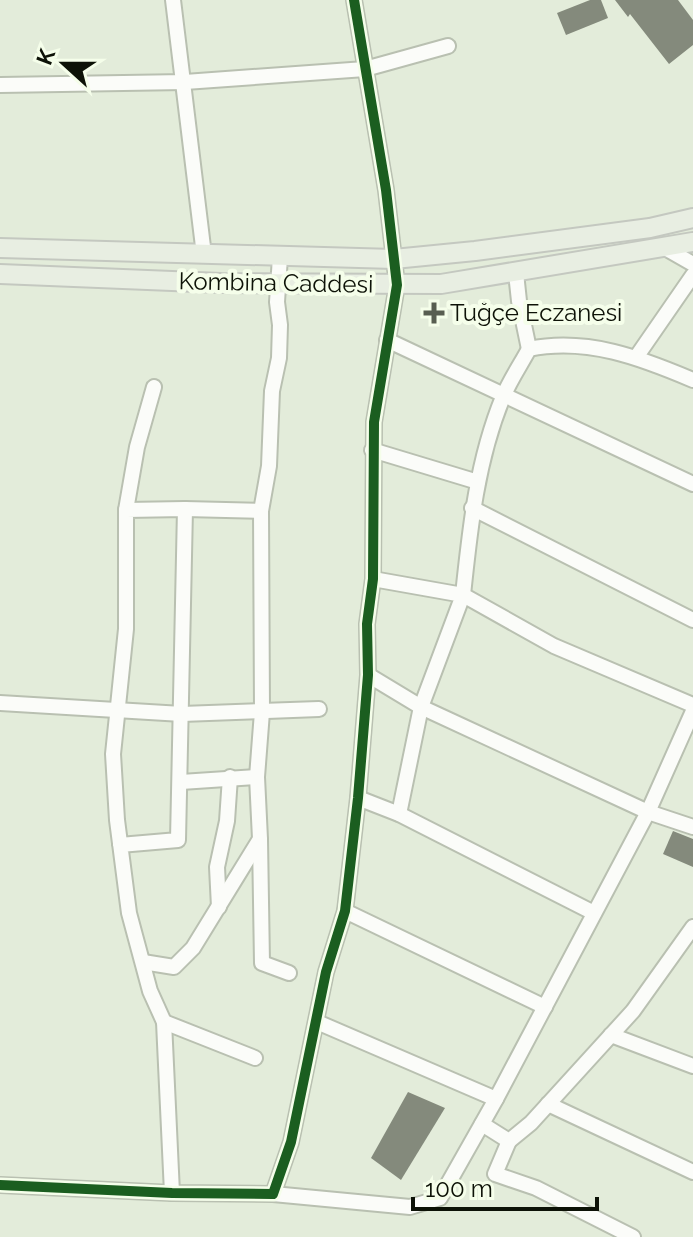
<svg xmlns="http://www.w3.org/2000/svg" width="693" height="1237" font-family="Raleway,sans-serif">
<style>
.building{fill:#848a7c}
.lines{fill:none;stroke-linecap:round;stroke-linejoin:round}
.minor-casing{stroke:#b9c0b1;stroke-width:18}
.major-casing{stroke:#c4c8c0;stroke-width:22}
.minor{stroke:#fbfcf9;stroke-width:14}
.major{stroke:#e8eee2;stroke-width:18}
.cycleway-casing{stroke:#f5feea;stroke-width:15}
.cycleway{stroke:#1b5e20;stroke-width:10}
.poi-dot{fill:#585e51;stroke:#f5feea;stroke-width:3}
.labels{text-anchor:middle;stroke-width:8;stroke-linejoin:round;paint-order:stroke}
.street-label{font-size:24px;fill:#0d1207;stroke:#f5feea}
.poi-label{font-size:24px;fill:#0d1207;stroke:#f5feea;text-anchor:start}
</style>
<rect width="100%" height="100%" fill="#e3ecda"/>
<g class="building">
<polygon points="590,0 601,0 608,18 566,35 557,13"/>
<polygon points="615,0 678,0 693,20 693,45 669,64 630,14 628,17"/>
<polygon points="673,831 693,839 693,867 663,854"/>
<polygon points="408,1092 445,1108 401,1180 371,1158"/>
</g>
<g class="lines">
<g class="minor-casing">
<g id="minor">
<polyline points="173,0 204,255"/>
<polyline points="0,85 185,82 365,69 448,46"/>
<polyline points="665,248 693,264"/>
<polyline points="516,273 519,301 529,349"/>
<polyline points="387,340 693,484"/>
<polyline points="637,356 693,275"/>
<path d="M 693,380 C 641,358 587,337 529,349 C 521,364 510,380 503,397 C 477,460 470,528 463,595 L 554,646 L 693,705"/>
<polyline points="372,450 478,482"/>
<polyline points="472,508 693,620"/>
<polyline points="185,509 261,511"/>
<polyline points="126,510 137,447 154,387"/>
<polyline points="373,579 463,595 421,707 399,814"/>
<polyline points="368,675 421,707 648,812 693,827"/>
<polyline points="0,703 182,714 319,709"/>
<polyline points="181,782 257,777"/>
<polyline points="358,798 399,814 594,913"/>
<polyline points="260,840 262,963 289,973"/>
<polyline points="120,845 178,840 185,509 126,510 126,629 113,754 117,820 129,913 150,991 164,1022 172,1193"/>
<polyline points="219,907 217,867 227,821 230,777"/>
<polyline points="345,911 545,1007"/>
<polyline points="143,962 174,967 193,948 260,839 257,777 262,712 261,511 269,466 272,391 279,358 280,325 277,302 280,257"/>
<polyline points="164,1022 255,1058"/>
<polyline points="317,1022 496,1099"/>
<polyline points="611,1035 693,1066"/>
<polyline points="548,1104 693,1172"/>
<polyline points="482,1124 509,1141 531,1123 633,1011 693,927"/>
<polyline points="509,1141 495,1174 536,1188 633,1237"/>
<polyline points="0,1185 172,1193 273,1194 291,1142 326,972 345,911 358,798 368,675 367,624 373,579 374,422 397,285 386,190 354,0"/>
<polyline points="273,1194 410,1207 440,1198 496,1099 648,812 693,711"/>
</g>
</g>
<g class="major-casing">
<g id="major">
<polyline points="0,248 394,259 475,251 650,228 693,218"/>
<polyline points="0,274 221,283 441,284 693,242"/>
</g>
</g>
<use href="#minor" class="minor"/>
<use href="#major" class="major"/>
<g class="cycleway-casing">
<polyline id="cycleway" points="0,1185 172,1193 273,1194 291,1142 326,972 345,911 358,798 368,675 367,624 373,579 374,422 397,285 386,190 354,0"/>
</g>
<use href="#cycleway" class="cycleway"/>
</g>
<path class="poi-dot" d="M430 301h8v8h8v8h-8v8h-8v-8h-8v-8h8z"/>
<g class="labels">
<g class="street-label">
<text transform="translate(276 283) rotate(1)" y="8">Kombina Caddesi</text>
</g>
<g class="poi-label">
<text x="450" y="321">Tuğçe Eczanesi</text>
</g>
</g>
<g transform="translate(64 64) rotate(291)" stroke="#f5feea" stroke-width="6" paint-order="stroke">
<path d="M0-6L14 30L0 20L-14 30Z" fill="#0d1207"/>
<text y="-12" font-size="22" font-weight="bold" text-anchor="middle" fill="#0d1207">K</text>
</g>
<path d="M413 1197v12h184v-12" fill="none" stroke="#0d1207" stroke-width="4"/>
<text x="425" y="1197" font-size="24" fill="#0d1207" stroke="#f5feea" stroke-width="6" paint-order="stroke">100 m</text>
</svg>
